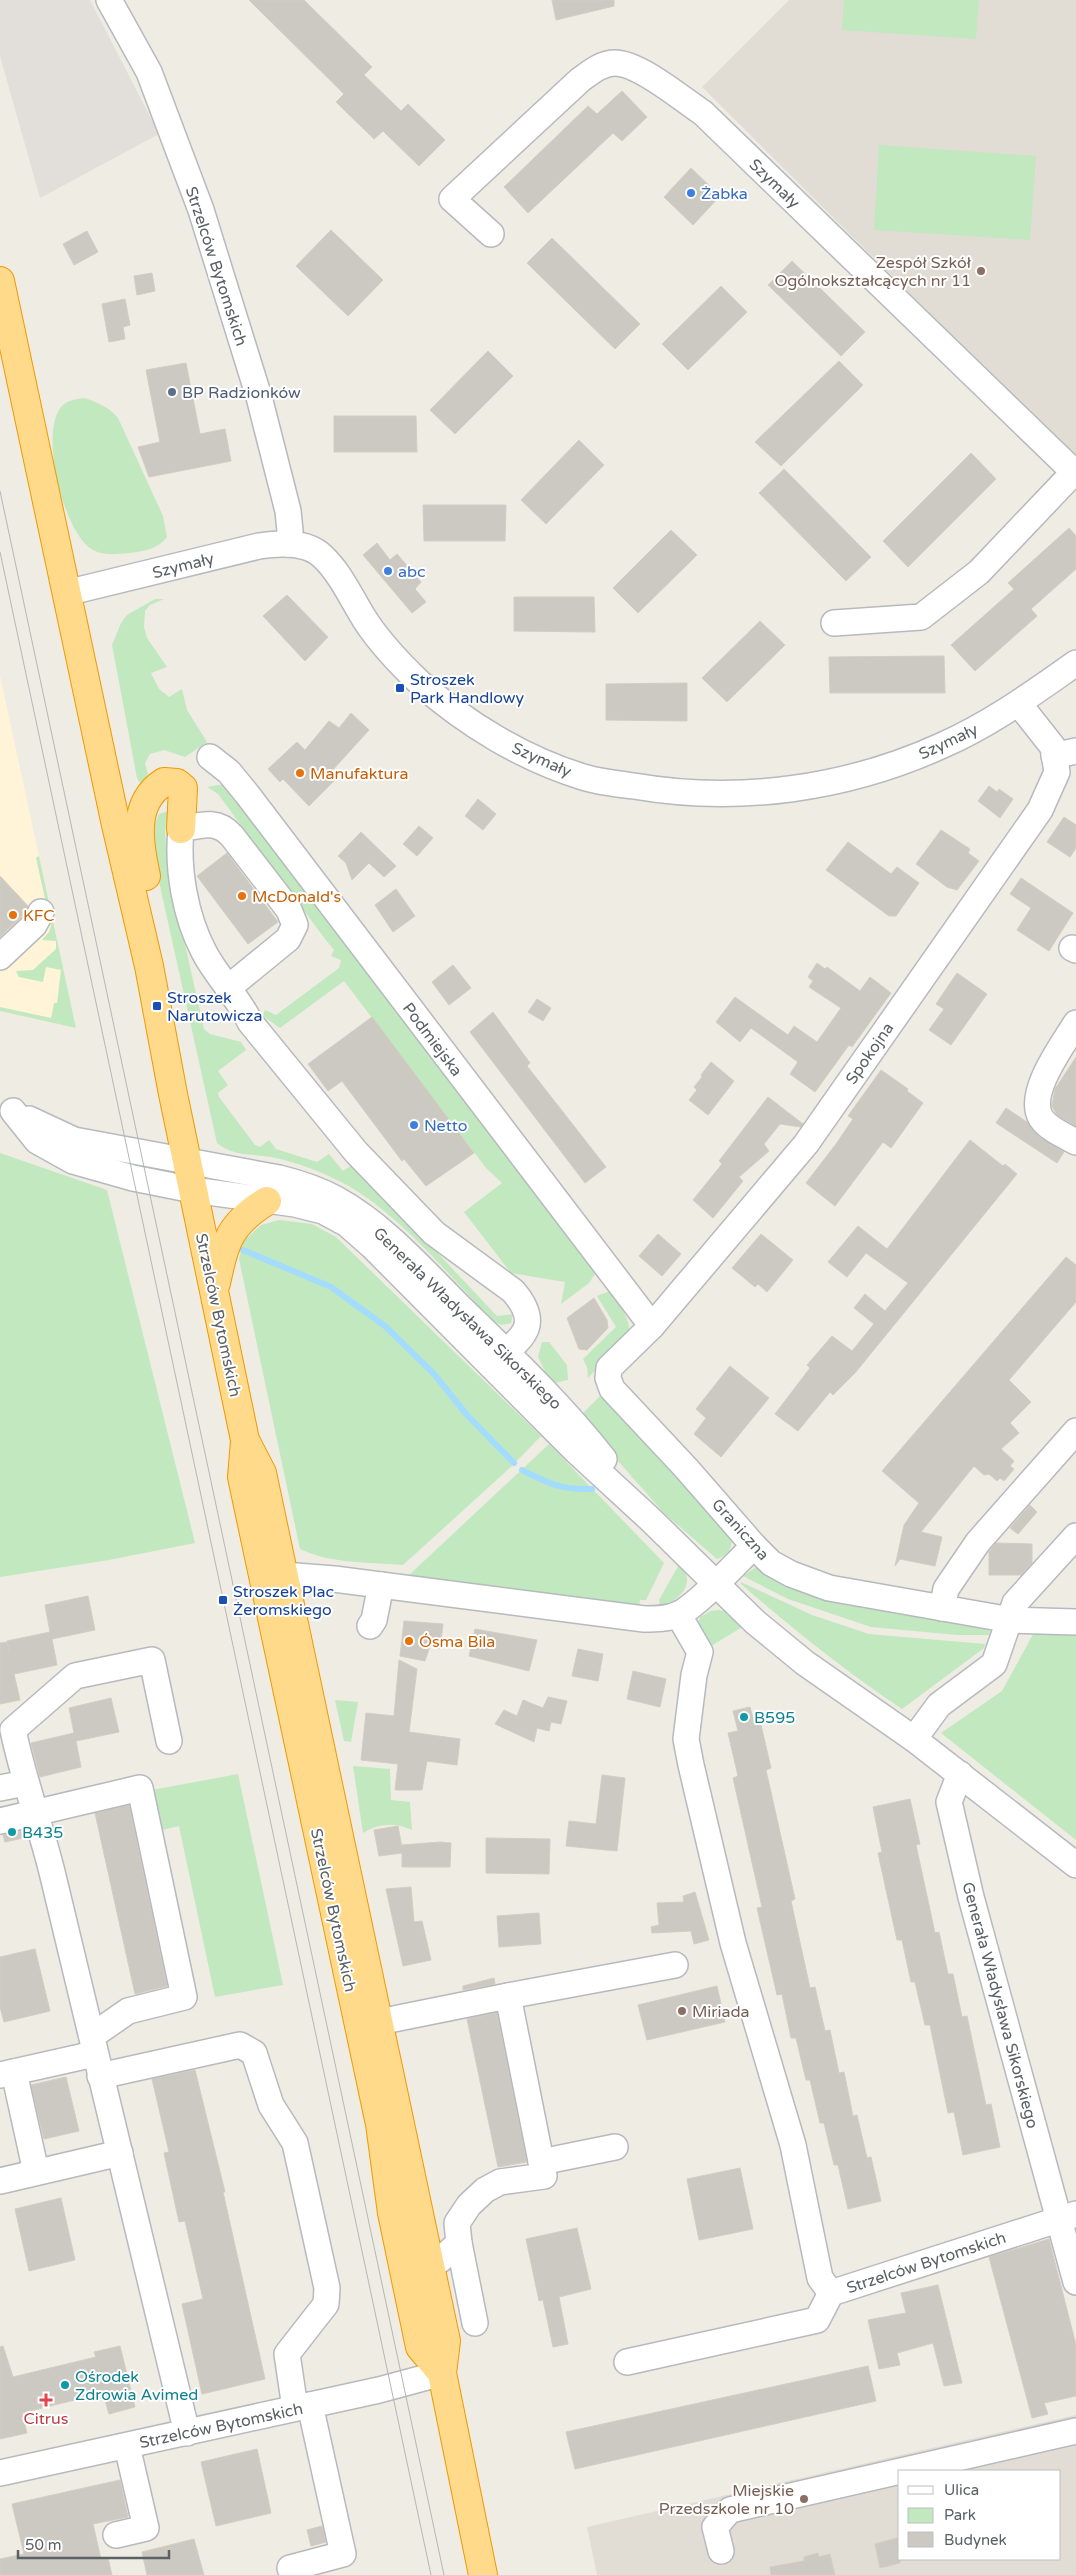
<svg xmlns="http://www.w3.org/2000/svg" width="1076" height="2575" font-family="'Varela Round',sans-serif">
<style>
.commercial{fill:#fff4d8}
.industrial{fill:#e2dfdb}
.education{fill:#e1ddd4;fill-rule:evenodd}
.green{fill:#c1e8bf}
.lines{fill:none;stroke-linecap:round;stroke-linejoin:round}
.stream{stroke:#a3dcff;stroke-width:6}
.building{fill:#ccc8c2;stroke:#d4cdc1}
.minor-casing{stroke:#b6babe;stroke-width:28}
.highway-casing{stroke:#f29800;stroke-width:30}
.minor{stroke:#fff;stroke-width:25}
.highway{stroke:#ffda8a;stroke-width:28}
.tram{stroke:#b5b6b6;stroke-width:1}
.shop-dot{fill:#3f7fe0;stroke:#fff;stroke-width:2}
.education-dot{fill:#8d6e63;stroke:#fff;stroke-width:2}
.service-dot{fill:#5c6f8a;stroke:#fff;stroke-width:2}
.transit-dot{fill:#1a4fb4;stroke:#fff;stroke-width:2}
.food-dot{fill:#e8710a;stroke:#fff;stroke-width:2}
.culture-dot{fill:#0f9aa8;stroke:#fff;stroke-width:2}
.health-dot{fill:#e0444e;stroke:#fff;stroke-width:2}
.labels{text-anchor:middle;stroke-width:4;stroke-linejoin:round;paint-order:stroke}
.street-label{font-size:16px;fill:#5b6065;stroke:#fff}
.shop-label{font-size:16px;fill:#366cbe;stroke:#fff;text-anchor:start}
.education-label{font-size:16px;fill:#785e54;stroke:#fff;text-anchor:end}
.service-label{font-size:16px;fill:#4e5e75;stroke:#fff;text-anchor:start}
.transit-label{font-size:16px;fill:#164399;stroke:#fff;text-anchor:start}
.food-label{font-size:16px;fill:#c56008;stroke:#fff;text-anchor:start}
.culture-label{font-size:16px;fill:#0d838f;stroke:#fff;text-anchor:start}
.health-label{font-size:16px;fill:#be3a42;stroke:#fff}
</style>
<rect width="100%" height="100%" fill="#efece3"/>
<polygon class="commercial" points="0,676 39,856 76,1028 0,1011"/>
<polygon class="industrial" points="0,0 90,0 159,134 40,198 0,56"/>
<g class="education">
<polygon points="789,0 1076,0 1076,454 1074,457 702,87"/>
<path d="M 1076,2415 L 1076,2575 L 597,2575 L 587,2527 ZM 900,2471 L 1060,2471 L 1060,2559 L 900,2559 Z"/>
</g>
<g class="green">
<polygon points="844,0 979,0 976,39 842,30"/>
<polygon points="879,145 1036,156 1030,240 874,230"/>
<path d="M 84,398 C 97,402 109,407 118,418 L 163,516 L 167,537 C 158,549 145,551 130,553 C 118,554 104,556 93,550 C 64,535 38,431 62,406 C 68,400 76,399 84,398 Z"/>
<polygon points="155,599 164,599 150,605 145,611 144,627 147,638 167,667 151,673 159,689 169,697 182,689 187,710 207,742 185,757 164,750 150,754 145,763 148,775 144,783 140,783 137,778 112,645 121,623 127,615"/>
<polygon points="224,784 597,1271 589,1283 561,1304 565,1282 511,1273 464,1212 502,1183 486,1168 344,981 280,1028 263,1016 265,1010 276,1015 339,968 341,960 331,956 334,950 325,939 218,794 207,787"/>
<path d="M 168,811 L 165,832 L 168,869 L 204,1029 L 210,1034 L 241,1042 L 246,1050 L 218,1071 L 228,1085 L 218,1093 L 219,1097 L 255,1145 L 260,1147 L 269,1140 L 276,1149 L 317,1162 L 329,1154 L 343,1171 L 355,1163 L 383,1201 L 397,1210 L 497,1316 L 513,1314 L 511,1323 L 501,1325 L 495,1322 C 448,1276 401,1214 343,1183 C 320,1171 296,1162 271,1157 C 252,1154 232,1156 217,1143 L 152,850 L 153,828 L 159,814 Z"/>
<polygon points="39,856 76,1028 0,1011 0,1007 51,1018 54,1003 57,1003 61,970 46,967 43,982 19,977 16,971 33,970 56,949 56,941 42,940 49,932 51,926 36,858"/>
<polygon points="0,1153 107,1190 195,1543 109,1560 0,1577"/>
<path d="M 279,1220 L 312,1224 L 336,1237 L 541,1436 L 513,1465 L 403,1565 C 369,1562 331,1564 300,1549 L 239,1259 L 245,1235 L 248,1237 L 261,1225 Z"/>
<path d="M 610,1291 C 616,1301 627,1314 629,1326 C 631,1340 598,1367 588,1378 L 587,1367 L 583,1359 L 616,1327 L 597,1296 Z"/>
<polygon points="542,1342 549,1342 567,1365 568,1380 555,1383 547,1375 538,1357"/>
<path d="M 602,1394 L 732,1538 C 732,1549 728,1555 717,1559 L 664,1513 L 579,1417 Z"/>
<polygon points="549,1444 664,1563 646,1600 640,1600 639,1607 408,1576"/>
<path d="M 680,1563 C 697,1583 680,1601 660,1606 L 659,1600 Z"/>
<polygon points="756,1567 989,1628 990,1635 957,1635 871,1627 788,1599 743,1576"/>
<path d="M 741,1582 L 812,1615 L 869,1634 L 985,1644 L 984,1648 L 902,1709 C 845,1671 793,1629 741,1584 Z"/>
<polygon points="719,1610 727,1612 744,1626 711,1646 698,1624 700,1617 711,1611"/>
<polygon points="1037,1627 1076,1628 1076,1840 941,1733 1002,1691"/>
<polygon points="335,1700 358,1702 351,1742 344,1741"/>
<path d="M 353,1766 L 390,1769 L 391,1800 L 410,1802 L 412,1830 C 396,1822 378,1823 363,1833 Z"/>
<polygon points="238,1774 283,1985 215,1997 179,1826 162,1830 152,1790"/>
</g>
<g class="lines">
<g class="stream">
<polyline points="243,1250 331,1287 385,1326 434,1374 467,1415 514,1463"/>
<path d="M 522,1470 C 549,1484 562,1490 592,1489"/>
</g>
</g>
<g class="building">
<polygon points="249,0 304,0 372,67 364,75 401,111 408,104 445,140 419,166 383,131 374,139 336,102 344,94"/>
<polygon points="552,0 614,0 614,6 556,20"/>
<polygon points="622,91 647,117 622,141 613,133 528,213 504,187 588,106 597,114"/>
<polygon points="691,168 720,196 693,225 664,197"/>
<polygon points="331,230 383,280 348,316 296,266"/>
<polygon points="87,231 98,252 74,265 63,244"/>
<polygon points="552,238 640,324 615,349 527,263"/>
<polygon points="792,261 865,332 841,356 768,285"/>
<polygon points="152,273 155,291 137,295 134,276"/>
<polygon points="721,286 747,312 688,370 662,344"/>
<polygon points="125,299 130,325 123,327 125,339 109,342 102,304"/>
<polygon points="488,351 513,376 455,434 430,410"/>
<polygon points="839,361 863,385 781,466 755,442"/>
<polygon points="186,363 200,434 225,429 231,461 149,477 138,447 160,442 146,370"/>
<polygon points="334,416 416,416 417,452 334,452"/>
<polygon points="579,440 604,465 546,524 521,500"/>
<polygon points="971,453 996,479 908,567 883,541"/>
<polygon points="784,469 871,557 846,581 759,493"/>
<polygon points="423,505 506,505 505,541 424,541"/>
<polygon points="1069,528 1076,536 1076,569 1031,609 1037,616 975,671 951,645 1014,589 1008,583"/>
<polygon points="671,530 697,555 638,613 613,588"/>
<polygon points="377,543 390,560 397,554 421,582 415,589 426,602 412,613 363,555"/>
<polygon points="287,595 328,637 305,661 263,616"/>
<polygon points="514,597 594,597 595,632 514,631"/>
<polygon points="760,621 785,645 727,702 702,678"/>
<polygon points="944,656 945,693 830,693 829,657"/>
<polygon points="687,683 687,721 606,720 606,684"/>
<polygon points="351,713 369,730 330,773 336,779 309,806 283,779 280,782 268,769 297,742 305,750 329,721 339,728"/>
<polygon points="989,786 997,792 999,789 1013,799 1000,818 978,801"/>
<polygon points="478,799 496,814 483,830 465,816"/>
<polygon points="1064,817 1076,825 1076,848 1070,857 1047,842"/>
<polygon points="419,826 433,838 417,856 403,844"/>
<polygon points="941,830 970,849 968,853 979,861 957,890 947,887 916,864"/>
<polygon points="361,832 396,866 384,877 369,863 352,880 346,863 338,856"/>
<polygon points="848,842 891,874 897,867 919,883 896,916 889,916 826,870"/>
<polygon points="227,853 278,922 248,944 197,876"/>
<polygon points="0,876 28,906 22,916 0,937"/>
<polygon points="1021,878 1073,913 1049,951 1017,930 1031,908 1010,894"/>
<polygon points="396,889 415,916 393,932 375,905"/>
<polygon points="817,963 825,969 827,967 860,991 870,977 891,993 852,1047 849,1045 815,1092 790,1074 798,1062 751,1028 740,1042 716,1022 735,997 788,1035 794,1026 817,1042 841,1008 809,987 813,981 808,977"/>
<polygon points="453,965 471,988 449,1005 432,982"/>
<polygon points="957,973 987,994 951,1045 929,1030 944,1009 936,1004"/>
<polygon points="537,999 551,1008 543,1021 528,1012"/>
<polygon points="493,1012 530,1063 527,1066 606,1167 585,1183 470,1032"/>
<polygon points="372,1017 474,1153 426,1186 404,1159 402,1161 342,1081 328,1091 308,1064"/>
<polygon points="1076,1057 1076,1126 1057,1115 1052,1106 1055,1089"/>
<polygon points="711,1062 734,1081 708,1115 689,1100 697,1090 694,1087 702,1077 701,1075"/>
<polygon points="881,1070 908,1089 907,1091 923,1103 891,1148 883,1142 835,1206 806,1183 836,1144 853,1119 848,1116"/>
<polygon points="768,1097 803,1124 801,1127 780,1124 764,1144 769,1151 739,1177 743,1181 713,1218 693,1200 722,1164 719,1161"/>
<polygon points="1006,1108 1027,1122 1039,1137 1064,1152 1057,1163 996,1123"/>
<polygon points="970,1140 1003,1166 1005,1164 1017,1174 855,1373 833,1395 830,1392 798,1431 775,1414 810,1368 807,1365 832,1336 852,1351 874,1324 854,1308 865,1294 885,1311 908,1283 866,1253 847,1277 828,1262 858,1226 887,1249"/>
<polygon points="658,1234 681,1254 662,1276 639,1256"/>
<polygon points="761,1234 793,1260 767,1292 758,1284 755,1287 732,1268"/>
<polygon points="1066,1257 1076,1265 1076,1302 1009,1380 1031,1402 1010,1423 1019,1433 1001,1449 1014,1461 1010,1466 1014,1469 1004,1481 1000,1478 997,1481 989,1474 984,1475 974,1466 921,1532 942,1537 935,1566 900,1559 895,1566 904,1525 919,1503 882,1471"/>
<polygon points="594,1298 607,1320 608,1328 587,1350 579,1349 567,1318"/>
<polygon points="730,1366 769,1398 721,1457 694,1434 706,1418 696,1409"/>
<polygon points="1030,1505 1037,1512 1018,1534 1010,1528"/>
<polygon points="996,1543 1032,1544 1032,1563 1021,1575 989,1575 989,1552"/>
<polygon points="88,1596 95,1630 52,1639 57,1665 14,1674 20,1700 0,1704 0,1643 7,1642 10,1654 7,1641 50,1632 45,1605"/>
<polygon points="404,1621 443,1624 440,1649 430,1646 425,1661 400,1656"/>
<polygon points="475,1629 537,1640 529,1671 469,1656"/>
<polygon points="578,1649 603,1654 598,1681 572,1676"/>
<polygon points="399,1660 417,1669 409,1732 460,1739 457,1765 427,1761 422,1790 395,1790 398,1764 361,1760 366,1713 394,1716"/>
<polygon points="633,1671 666,1679 660,1707 627,1699"/>
<polygon points="548,1697 567,1701 561,1724 551,1722 549,1731 537,1728 534,1742 495,1724 504,1710 517,1716 523,1700 543,1708"/>
<polygon points="111,1698 119,1732 76,1741 81,1767 40,1777 31,1743 74,1733 69,1708"/>
<polygon points="750,1707 755,1726 761,1725 771,1768 766,1770 795,1899 791,1901 810,1988 815,1987 825,2031 830,2030 839,2073 844,2072 853,2116 857,2115 867,2158 871,2157 881,2201 848,2209 838,2165 834,2165 824,2123 820,2123 810,2080 806,2080 796,2038 791,2038 782,1994 777,1995 757,1908 762,1907 733,1778 738,1776 728,1733 738,1731 733,1711"/>
<polygon points="602,1775 625,1778 617,1851 566,1846 569,1821 596,1824"/>
<polygon points="910,1799 920,1844 916,1845 935,1933 939,1932 948,1974 953,1974 962,2017 967,2016 986,2105 991,2104 1000,2147 963,2155 954,2112 948,2113 930,2025 925,2025 915,1982 911,1982 902,1940 897,1940 878,1853 882,1852 873,1807"/>
<polygon points="129,1805 167,1986 135,1994 95,1813"/>
<polygon points="398,1826 402,1848 402,1845 440,1842 451,1843 450,1867 402,1867 402,1853 379,1856 374,1830"/>
<polygon points="21,1831 23,1838 5,1842 3,1835"/>
<polygon points="486,1838 550,1839 549,1874 486,1873"/>
<polygon points="411,1887 414,1922 422,1921 431,1960 403,1966 386,1889"/>
<polygon points="695,1892 709,1940 694,1944 691,1931 652,1933 651,1927 659,1925 657,1903 684,1902 683,1896"/>
<polygon points="539,1913 541,1944 499,1947 497,1916"/>
<polygon points="35,1949 50,2011 4,2022 0,2007 0,1957"/>
<polygon points="494,1978 495,1984 463,1990 463,1986"/>
<polygon points="717,1986 725,2022 647,2040 638,2005"/>
<polygon points="497,2013 527,2162 498,2167 467,2019"/>
<polygon points="195,2070 225,2192 223,2192 265,2379 202,2394 182,2304 203,2299 185,2221 179,2222 164,2153 169,2152 152,2079"/>
<polygon points="66,2077 79,2131 44,2139 31,2085"/>
<polygon points="740,2168 753,2229 699,2240 687,2179"/>
<polygon points="61,2198 75,2260 29,2271 15,2209"/>
<polygon points="577,2228 591,2289 559,2297 568,2344 553,2347 543,2300 539,2301 526,2239"/>
<polygon points="1049,2239 1076,2345 1076,2396 1044,2403 1048,2414 1032,2418 989,2257"/>
<polygon points="938,2285 962,2383 944,2386 933,2343 897,2353 900,2365 879,2369 868,2320 906,2313 901,2293"/>
<polygon points="3,2346 13,2377 96,2357 94,2352 120,2346 135,2407 109,2414 103,2393 22,2413 27,2433 0,2439 0,2347"/>
<polygon points="868,2366 876,2401 575,2469 566,2432"/>
<polygon points="257,2449 271,2513 216,2526 201,2462"/>
<polygon points="120,2480 128,2517 93,2524 101,2559 108,2558 112,2575 0,2575 0,2559 24,2554 12,2504"/>
<polygon points="322,2526 326,2542 311,2546 307,2530"/>
<polygon points="900,2537 900,2563 880,2568 875,2544"/>
<polygon points="194,2539 204,2575 147,2575 142,2552"/>
<polygon points="818,2553 819,2557 830,2554 835,2575 771,2575 770,2567 804,2561 804,2557"/>
</g>
<g class="lines">
<g class="minor-casing">
<g id="minor">
<polyline points="109,0 149,72 201,210 259,397 288,511 290,531 288,544"/>
<path d="M 491,234 L 452,199 L 580,80 C 590,73 601,63 615,63 C 639,63 682,99 703,113 L 1076,474"/>
<path d="M 66,593 L 259,546 C 279,543 306,541 322,556 C 341,573 353,602 367,623 C 382,645 401,665 420,683 C 466,724 524,759 583,777 C 599,782 617,784 634,786 C 738,804 847,789 943,745 C 991,724 1033,693 1076,663"/>
<polyline points="834,623 921,617 979,572 1076,470"/>
<polyline points="1019,704 1053,747 1057,772 1040,810 806,1144 652,1326 609,1368 608,1378 612,1389 686,1468 754,1546 771,1563 791,1574 829,1588 1011,1620 1076,1622"/>
<polyline points="1054,756 1076,751"/>
<polyline points="210,757 229,772 247,794 652,1326"/>
<polyline points="1072,948 1076,950"/>
<polyline points="0,957 34,925 41,912"/>
<path d="M 228,988 L 288,939 L 295,925 L 289,910 L 232,836 C 217,819 201,825 181,829 C 177,869 185,916 204,952 C 217,977 238,997 250,1022 L 356,1152 L 434,1233 L 513,1291 C 545,1328 518,1340 491,1365"/>
<path d="M 1076,1023 C 1063,1045 1026,1093 1041,1118 C 1048,1129 1065,1136 1076,1142"/>
<polyline points="13,1111 37,1141 73,1161 133,1178 193,1190 295,1204 323,1211 347,1224 372,1246 576,1451 651,1520 755,1622 805,1663 914,1739 1076,1865"/>
<path d="M 29,1119 L 74,1140 L 279,1178 C 299,1183 318,1189 336,1199 C 382,1224 420,1267 457,1304 C 508,1354 559,1402 604,1459"/>
<path d="M 283,1575 L 334,1579 L 644,1619 C 656,1619 668,1619 679,1614 C 700,1603 735,1564 754,1546"/>
<polyline points="942,1608 946,1589 978,1542 1076,1431"/>
<polyline points="678,1614 700,1652 694,1675 686,1739 691,1765 733,1943 793,2145 820,2278 831,2293"/>
<polyline points="370,1626 374,1620 381,1585"/>
<polyline points="914,1739 939,1705 994,1664 1015,1603 1076,1536"/>
<path d="M 169,1741 L 152,1660 L 75,1676 L 13,1730 C 23,1778 40,1824 52,1872 L 187,2433"/>
<polyline points="960,1774 949,1802 971,1897 1076,2282"/>
<polyline points="0,1788 25,1783"/>
<polyline points="0,1821 140,1788 184,1997 128,2011 92,2036"/>
<polyline points="508,1996 675,1965"/>
<polyline points="359,2026 508,1996 544,2176 500,2182 485,2190 469,2205 457,2223 459,2243 440,2260 430,2265"/>
<polyline points="14,2072 36,2172"/>
<polyline points="0,2075 94,2054"/>
<polyline points="100,2076 240,2045 254,2053 271,2105 295,2143 327,2288 326,2304 287,2354 295,2408"/>
<polyline points="541,2162 615,2147"/>
<polyline points="0,2181 120,2153"/>
<polyline points="459,2243 475,2323"/>
<polyline points="627,2362 817,2320 831,2293 1076,2214"/>
<polyline points="0,2473 379,2390 442,2373"/>
<polyline points="116,2535 146,2528 127,2446"/>
<polyline points="721,2551 715,2527 730,2510 1076,2431"/>
<polyline points="290,2568 343,2554 310,2405"/>
</g>
</g>
<g class="highway-casing">
<g id="highway">
<polyline points="0,281 116,825 149,966 173,1094 245,1440 262,1473 443,2327 446,2341 442,2373 483,2575"/>
<path d="M 146,876 C 139,844 131,803 164,782 L 177,783 L 183,788 L 181,829"/>
<path d="M 216,1283 C 225,1242 229,1224 267,1201"/>
<polyline points="245,1441 242,1477 380,2124 392,2213 420,2347 442,2373"/>
</g>
</g>
<use href="#minor" class="minor"/>
<use href="#highway" class="highway"/>
<g class="tram">
<polyline points="0,491 444,2575"/>
<polyline points="0,552 431,2575"/>
</g>
</g>
<g class="shop-dot">
<circle cx="691" cy="193" r="5"/>
<circle cx="388" cy="571" r="5"/>
<circle cx="414" cy="1125" r="5"/>
</g>
<g class="education-dot">
<circle cx="981" cy="271" r="5"/>
<circle cx="682" cy="2011" r="5"/>
<circle cx="804" cy="2499" r="5"/>
</g>
<circle class="service-dot" cx="172" cy="392" r="5"/>
<g class="transit-dot">
<rect x="395" y="683" width="10" height="10" rx="2.5"/>
<rect x="152" y="1001" width="10" height="10" rx="2.5"/>
<rect x="218" y="1595" width="10" height="10" rx="2.5"/>
</g>
<g class="food-dot">
<circle cx="300" cy="773" r="5"/>
<circle cx="242" cy="896" r="5"/>
<circle cx="13" cy="915" r="5"/>
<circle cx="409" cy="1641" r="5"/>
</g>
<g class="culture-dot">
<circle cx="744" cy="1717" r="5"/>
<circle cx="12" cy="1832" r="5"/>
<circle cx="65" cy="2385" r="5"/>
</g>
<path class="health-dot" d="M43.5 2392.5h5v5h5v5h-5v5h-5v-5h-5v-5h5z"/>
<g class="labels">
<g class="street-label">
<text transform="translate(775 183) rotate(44)" y="6">Szymały</text>
<text transform="translate(217 266) rotate(72)" y="6">Strzelców Bytomskich</text>
<text transform="translate(183 565) rotate(-14)" y="6">Szymały</text>
<text transform="translate(948 741) rotate(-25)" y="6">Szymały</text>
<text transform="translate(542 759) rotate(24)" y="6">Szymały</text>
<text transform="translate(433 1039) rotate(53)" y="6">Podmiejska</text>
<text transform="translate(869 1053) rotate(-55)" y="6">Spokojna</text>
<text transform="translate(219 1315) rotate(78)" y="6">Strzelców Bytomskich</text>
<text transform="translate(468 1318) rotate(44)" y="6">Generała Władysława Sikorskiego</text>
<text transform="translate(741 1529) rotate(48)" y="6">Graniczna</text>
<text transform="translate(334 1910) rotate(78)" y="6">Strzelców Bytomskich</text>
<text transform="translate(1001 2005) rotate(75)" y="6">Generała Władysława Sikorskiego</text>
<text transform="translate(926 2262) rotate(-18)" y="6">Strzelców Bytomskich</text>
<text transform="translate(221 2425) rotate(-12)" y="6">Strzelców Bytomskich</text>
</g>
<g class="shop-label">
<text x="701" y="199">Żabka</text>
<text x="398" y="577">abc</text>
<text x="424" y="1131">Netto</text>
</g>
<g class="education-label">
<text x="971" y="268">Zespół Szkół<tspan x="971" dy="18">Ogólnokształcących nr 11</tspan></text>
<text x="692" y="2017" text-anchor="start">Miriada</text>
<text x="794" y="2496">Miejskie<tspan x="794" dy="18">Przedszkole nr 10</tspan></text>
</g>
<g class="service-label">
<text x="182" y="398">BP Radzionków</text>
</g>
<g class="transit-label">
<text x="410" y="685">Stroszek<tspan x="410" dy="18">Park Handlowy</tspan></text>
<text x="167" y="1003">Stroszek<tspan x="167" dy="18">Narutowicza</tspan></text>
<text x="233" y="1597">Stroszek Plac<tspan x="233" dy="18">Żeromskiego</tspan></text>
</g>
<g class="food-label">
<text x="310" y="779">Manufaktura</text>
<text x="252" y="902">McDonald's</text>
<text x="23" y="921">KFC</text>
<text x="419" y="1647">Ósma Bila</text>
</g>
<g class="culture-label">
<text x="754" y="1723">B595</text>
<text x="22" y="1838">B435</text>
<text x="75" y="2382">Ośrodek<tspan x="75" dy="18">Zdrowia Avimed</tspan></text>
</g>
<g class="health-label">
<text x="46" y="2424">Citrus</text>
</g>
</g>
<rect x="898" y="2470" width="162" height="90" fill="#ffffff" stroke="#bdbfc1"/>
<rect x="908" y="2486" width="25" height="8" fill="#ffffff" stroke="#bdbfc1"/>
<text x="944" y="2495" font-size="15" fill="#5b6065">Ulica</text>
<rect x="908" y="2508" width="25" height="15" fill="#c1e8bf" stroke="#bdbfc1"/>
<text x="944" y="2520" font-size="15" fill="#5b6065">Park</text>
<rect x="908" y="2532" width="25" height="15" fill="#ccc8c2" stroke="#bdbfc1"/>
<text x="944" y="2545" font-size="15" fill="#5b6065">Budynek</text>
<path d="M18 2550v8h151v-8" fill="none" stroke="#5b6065" stroke-width="2.5"/>
<text x="25" y="2550" font-size="15" fill="#5b6065" stroke="#ffffff" stroke-width="4" paint-order="stroke">50 m</text>
</svg>
